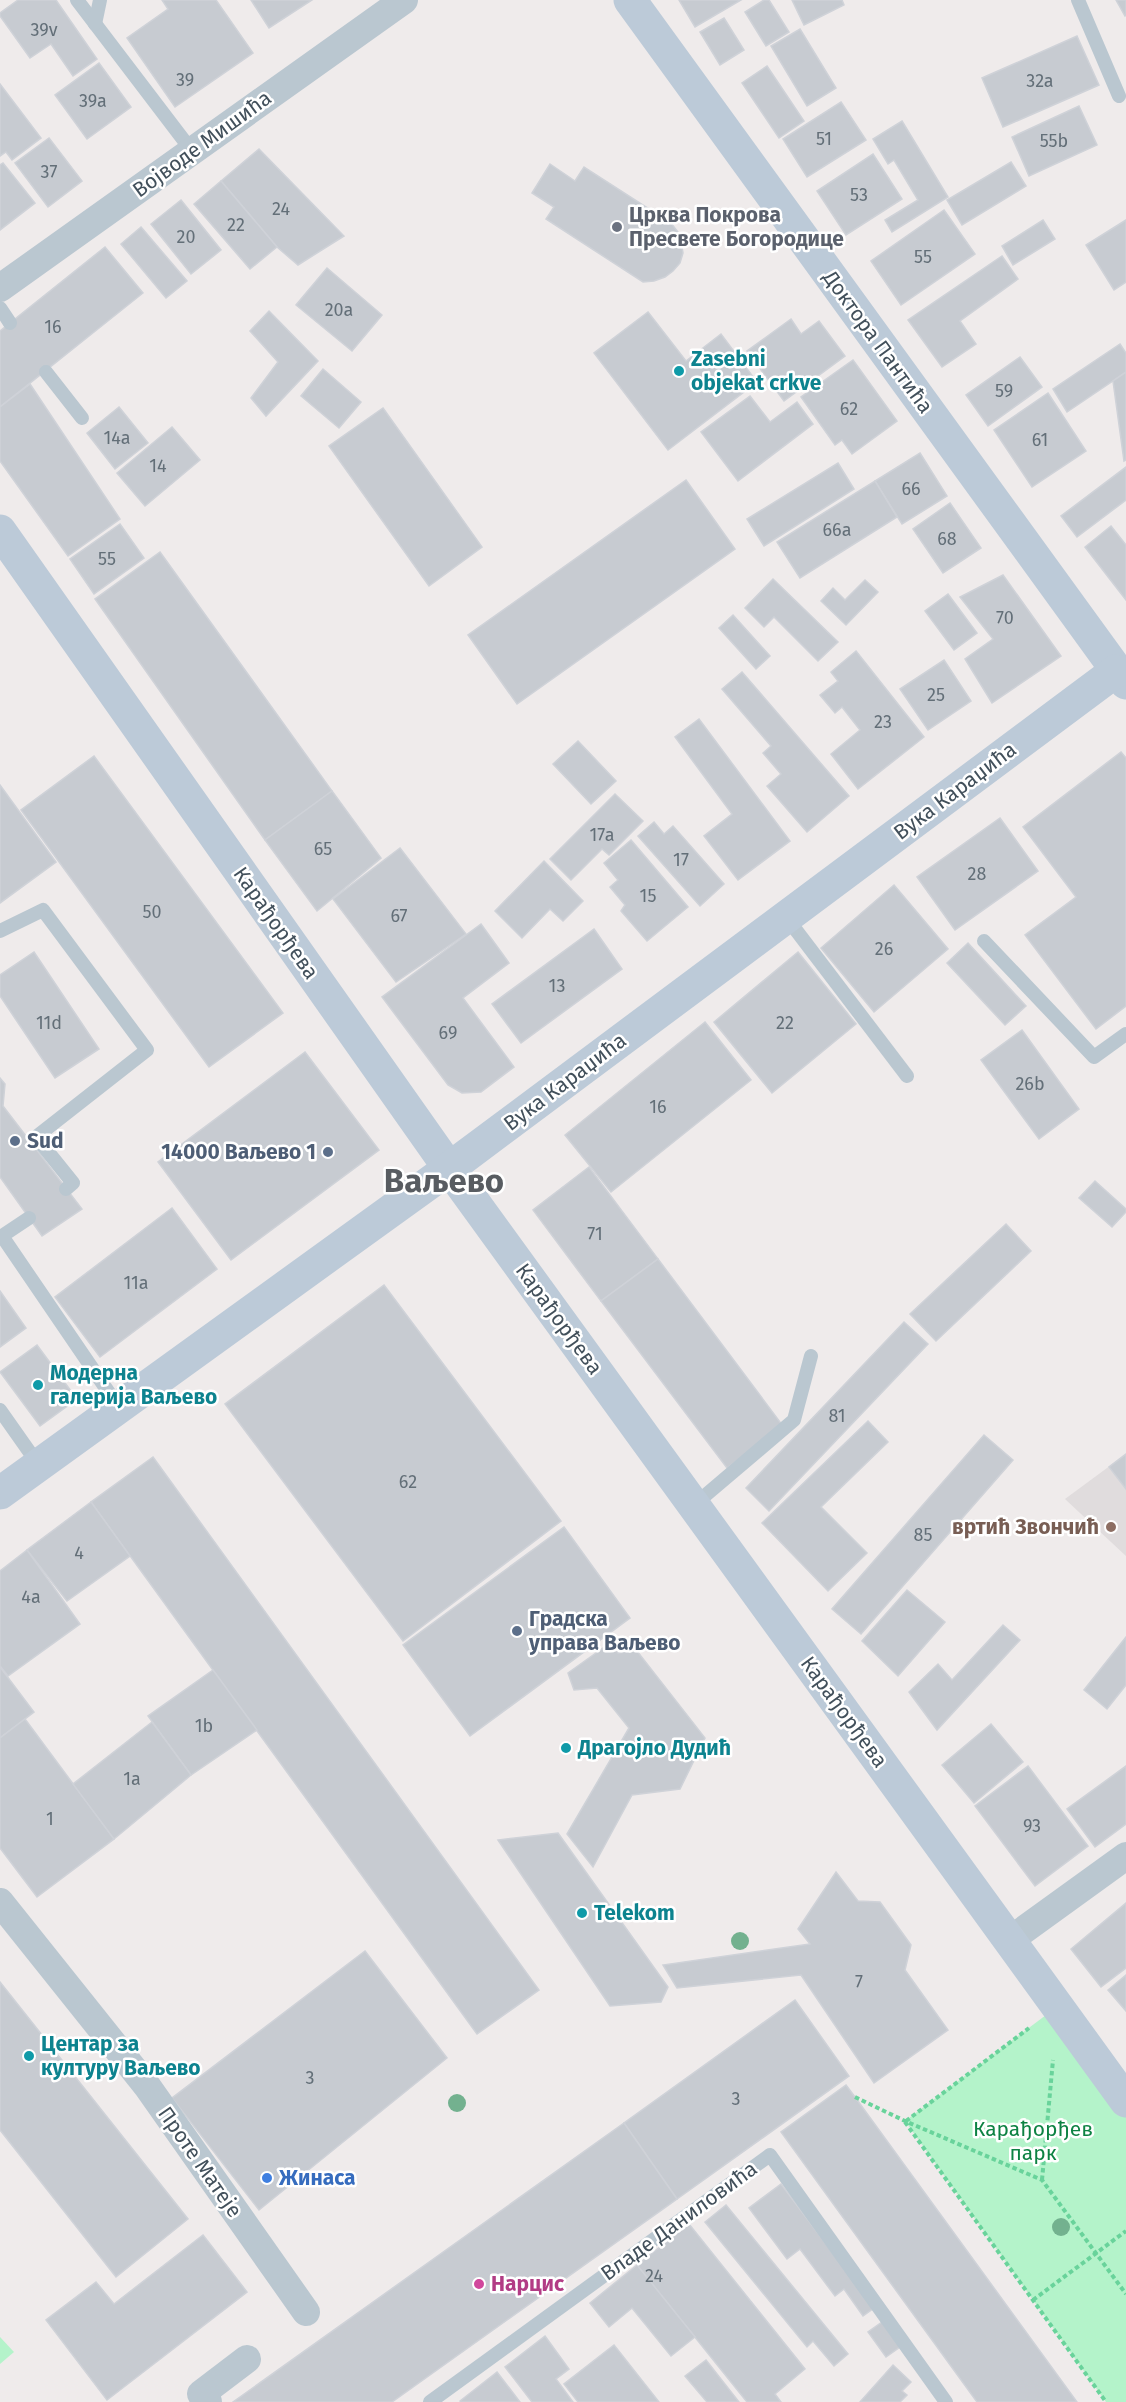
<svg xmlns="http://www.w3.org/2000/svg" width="1126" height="2402" font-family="'Fira Sans',sans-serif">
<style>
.education{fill:#e0dcdd}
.green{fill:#b4f3ca}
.building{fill:#c7cbd1;stroke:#cfd2d8;stroke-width:1.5}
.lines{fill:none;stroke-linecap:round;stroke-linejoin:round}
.path{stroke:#69d39b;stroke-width:4;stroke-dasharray:4.5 3;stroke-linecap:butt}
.lane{stroke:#bac7d0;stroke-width:14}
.street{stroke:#bac7d0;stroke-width:28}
.secondary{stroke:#bccad8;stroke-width:33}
.tree{fill:#73b18f}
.worship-dot{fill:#6b7280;stroke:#fff;stroke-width:2}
.culture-dot{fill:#0f9aa8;stroke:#fff;stroke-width:2}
.service-dot{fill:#5c6f8a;stroke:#fff;stroke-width:2}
.education-dot{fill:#8d6e63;stroke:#fff;stroke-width:2}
.shop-dot{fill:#3f7fe0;stroke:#fff;stroke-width:2}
.hotel-dot{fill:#d1479c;stroke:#fff;stroke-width:2}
.labels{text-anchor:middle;stroke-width:5;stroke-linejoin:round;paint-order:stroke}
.number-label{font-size:18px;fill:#636f78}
.street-label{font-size:21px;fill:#42505b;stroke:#fff}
.worship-label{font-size:21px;font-weight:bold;fill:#5b616d;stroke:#fff;text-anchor:start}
.culture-label{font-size:21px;font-weight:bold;fill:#0d838f;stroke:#fff;text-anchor:start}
.service-label{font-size:21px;font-weight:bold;fill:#4e5e75;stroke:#fff;text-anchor:start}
.education-label{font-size:21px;font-weight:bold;fill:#785e54;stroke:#fff;text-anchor:end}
.park-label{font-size:21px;fill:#0d8243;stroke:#fff}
.shop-label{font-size:21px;font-weight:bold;fill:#366cbe;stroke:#fff;text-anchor:start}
.hotel-label{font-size:21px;font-weight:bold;fill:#b23c85;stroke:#fff;text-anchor:start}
.town-label{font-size:33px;font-weight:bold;fill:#585c61;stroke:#fff}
</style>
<rect width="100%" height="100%" fill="#efebeb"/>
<polygon class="education" points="1126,1454 1126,1556 1065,1499"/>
<g class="green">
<polygon points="1058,2006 1126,2101 1126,2402 1106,2402 905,2121"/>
<polygon points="0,2337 14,2352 0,2364"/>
</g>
<g class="building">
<polygon points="18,0 56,0 97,59 73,76 51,44 30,58 0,16 0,13"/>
<polygon points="162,0 216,0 253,53 175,107 127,38 168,9"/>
<polygon points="251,0 312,0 269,28"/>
<polygon points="679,0 741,0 695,27"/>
<polygon points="764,0 769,0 789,32 766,46 745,12"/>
<polygon points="792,0 842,0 844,5 804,25"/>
<polygon points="1116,0 1126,0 1126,15 1125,16"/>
<polygon points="724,18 744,50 720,65 700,32"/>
<polygon points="800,29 836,88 807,106 771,46"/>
<polygon points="1077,36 1099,85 1003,127 982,78"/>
<polygon points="99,63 131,107 87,139 55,95"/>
<polygon points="767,66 804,121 779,138 742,83"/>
<polygon points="0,84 41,138 12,160 6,152 0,156"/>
<polygon points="841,102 866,140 807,177 783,139"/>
<polygon points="1079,106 1097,145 1029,176 1012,137"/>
<polygon points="902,121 948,197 892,232 885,220 918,200 894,160 888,164 873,139"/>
<polygon points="49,138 82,181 48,207 15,163"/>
<polygon points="259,149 344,236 298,265 277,247 221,181"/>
<polygon points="873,154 902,199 846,235 817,191"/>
<polygon points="1011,162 1026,186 962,225 947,200"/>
<polygon points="3,163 35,203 0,230 0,165"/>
<polygon points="550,164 575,181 584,167 671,223 678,232 681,241 683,253 680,263 673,271 665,277 654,281 643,282 546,219 554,207 532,193"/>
<polygon points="221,181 277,247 250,269 194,204"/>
<polygon points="181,200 221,250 191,274 151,224"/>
<polygon points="944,210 975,254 901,305 871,261"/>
<polygon points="1043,220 1055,239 1013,265 1002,246"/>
<polygon points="1126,220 1126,282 1114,290 1086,245"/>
<polygon points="141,227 187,281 166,298 121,244"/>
<polygon points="105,247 143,293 0,407 0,331"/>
<polygon points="1002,256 1018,279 960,321 976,344 942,367 908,320"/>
<polygon points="327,268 382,315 352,351 296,305"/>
<polygon points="269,311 318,361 266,416 251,398 278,362 250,331"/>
<polygon points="648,312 686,361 721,334 757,382 668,450 594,353"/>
<polygon points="791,319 801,334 819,321 845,356 784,401 747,351"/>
<polygon points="1120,344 1126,353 1126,372 1067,412 1053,389"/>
<polygon points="1020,357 1042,387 988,426 966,395"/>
<polygon points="853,360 897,421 852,454 842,440 835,445 801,397"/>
<polygon points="323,369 361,402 339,428 301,396"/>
<polygon points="1126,372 1126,460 1124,461 1113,381"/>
<polygon points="30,384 120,519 68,556 0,461 0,407"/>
<polygon points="1048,393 1086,451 1032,487 994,430"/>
<polygon points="750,396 770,422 797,402 813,424 738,481 701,432"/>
<polygon points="119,407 148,443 115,469 87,433"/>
<polygon points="383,408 482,547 429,586 329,446"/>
<polygon points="172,427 200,460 145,506 117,473"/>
<polygon points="920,453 947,496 902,524 875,481"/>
<polygon points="838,463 854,489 764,546 747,519"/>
<polygon points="1126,467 1126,500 1077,537 1061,516"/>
<polygon points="686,480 735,549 517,704 468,635"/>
<polygon points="875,481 897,517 800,578 777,542"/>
<polygon points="950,503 981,548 943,573 913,529"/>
<polygon points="120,524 144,558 94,594 70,559"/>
<polygon points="1111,526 1126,545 1126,600 1085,547"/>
<polygon points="160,552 332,791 265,840 95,599"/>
<polygon points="1003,575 1061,656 992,703 965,659 993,639 960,597"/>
<polygon points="773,579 838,642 818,661 774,617 764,627 745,608"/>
<polygon points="865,580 878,592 846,625 821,601 833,588 845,600"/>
<polygon points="948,594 977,633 954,650 925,611"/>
<polygon points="733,615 770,656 756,669 719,628"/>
<polygon points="856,651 924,737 858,789 831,754 860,730 842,707 835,713 820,695 838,681 831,672"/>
<polygon points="944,660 971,701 928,730 900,689"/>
<polygon points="742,672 849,796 807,832 767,786 781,774 763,753 771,746 722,689"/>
<polygon points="699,719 790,841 738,880 704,836 732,814 675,737"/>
<polygon points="578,741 616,781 591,804 553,764"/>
<polygon points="1121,752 1126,758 1126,1006 1096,1029 1025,935 1076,897 1023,827"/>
<polygon points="94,756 283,1013 209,1067 21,810"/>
<polygon points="0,785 56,862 0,903"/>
<polygon points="332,791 381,858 317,911 265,840"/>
<polygon points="615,794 643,821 609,855 602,849 571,880 550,859"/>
<polygon points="1000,818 1038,871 955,930 917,877"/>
<polygon points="654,822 664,834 673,826 724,884 700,906 638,836"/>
<polygon points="631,840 688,907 647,941 621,911 625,905 610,887 618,880 604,863"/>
<polygon points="400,848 466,934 396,982 333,899"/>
<polygon points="544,861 583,901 563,921 550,909 522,938 495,911"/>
<polygon points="894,885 948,949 874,1012 821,948"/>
<polygon points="481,924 509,963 463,998 514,1067 481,1092 462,1093 448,1085 382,997"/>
<polygon points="594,929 622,969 521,1043 492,1004"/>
<polygon points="968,943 1026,1006 1005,1025 947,963"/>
<polygon points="34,952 99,1049 55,1078 0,996 0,975"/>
<polygon points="798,952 856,1024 772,1093 714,1022"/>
<polygon points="705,1022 751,1080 611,1192 565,1135"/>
<polygon points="1022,1030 1079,1109 1039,1139 981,1060"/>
<polygon points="305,1052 379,1150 231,1260 158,1162"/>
<polygon points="0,1078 5,1084 3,1106 82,1209 42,1236 0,1177"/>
<polygon points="589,1167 658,1259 601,1301 533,1210"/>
<polygon points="1095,1181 1126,1209 1126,1212 1112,1227 1079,1198"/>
<polygon points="172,1208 217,1269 100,1357 55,1297"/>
<polygon points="1006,1224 1031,1251 936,1341 910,1314"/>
<polygon points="658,1259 783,1426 727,1468 601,1301"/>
<polygon points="384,1285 561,1521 403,1641 225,1404"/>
<polygon points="0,1291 26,1328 0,1347"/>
<polygon points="904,1322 928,1344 769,1511 746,1488"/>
<polygon points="37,1345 77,1399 40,1426 0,1372"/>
<polygon points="868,1421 888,1442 821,1507 867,1553 828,1591 762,1523"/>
<polygon points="984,1435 1013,1460 861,1634 832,1609"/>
<polygon points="1126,1454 1126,1489 1109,1467"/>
<polygon points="153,1457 539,1990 477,2034 91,1502"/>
<polygon points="91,1502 130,1556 67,1601 27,1550"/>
<polygon points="564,1527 630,1618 470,1736 403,1645"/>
<polygon points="27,1550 80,1624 8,1676 0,1666 0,1571"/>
<polygon points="907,1590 945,1622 898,1676 862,1641"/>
<polygon points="1003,1625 1020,1640 937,1730 909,1692 938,1664 952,1680"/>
<polygon points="1126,1637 1126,1685 1107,1709 1084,1690"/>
<polygon points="610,1643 618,1653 637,1651 705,1738 680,1789 632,1795 593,1867 567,1834 629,1728 597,1688 574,1690 568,1673"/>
<polygon points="0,1667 34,1712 0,1738"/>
<polygon points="213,1670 257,1730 191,1775 148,1716"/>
<polygon points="25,1719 114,1839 37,1897 0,1848 0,1738"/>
<polygon points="152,1722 191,1775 114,1839 73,1784"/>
<polygon points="991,1724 1023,1762 974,1803 942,1765"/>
<polygon points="1028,1766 1088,1846 1035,1886 975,1806"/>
<polygon points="1126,1766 1126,1824 1095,1847 1067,1809"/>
<polygon points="558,1833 668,1987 661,2002 610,2006 498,1840"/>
<polygon points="836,1872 858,1901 880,1902 911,1945 905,1970 948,2030 874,2083 801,1975 677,1988 663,1965 810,1944 798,1929"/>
<polygon points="1126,1903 1126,1968 1101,1987 1071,1949"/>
<polygon points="365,1951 447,2058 259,2210 172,2098"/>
<polygon points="1126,1975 1126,2011 1108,1990"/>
<polygon points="0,1982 188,2219 116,2277 0,2130"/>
<polygon points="795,2000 849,2076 677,2199 624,2123"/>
<polygon points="846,2085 855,2097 1077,2402 977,2402 781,2132"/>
<polygon points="624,2123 677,2199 392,2402 233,2402"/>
<polygon points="781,2184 874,2308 863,2316 844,2289 835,2296 800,2249 787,2259 749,2208"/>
<polygon points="726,2205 848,2354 834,2366 813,2341 807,2347 705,2222"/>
<polygon points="689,2224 805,2369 775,2394 781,2402 747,2402 637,2265"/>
<polygon points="203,2235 247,2292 107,2400 46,2320 96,2282 114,2304"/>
<polygon points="637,2265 695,2337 671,2356 632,2308 609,2327 590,2303"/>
<polygon points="882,2322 900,2347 886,2357 868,2332"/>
<polygon points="545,2336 569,2369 556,2379 573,2402 532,2402 505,2367"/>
<polygon points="614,2345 659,2402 578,2402 564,2384"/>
<polygon points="706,2360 739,2402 707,2402 685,2376"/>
<polygon points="893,2365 911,2382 902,2391 907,2395 900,2402 860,2402"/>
<polygon points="497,2372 520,2402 461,2402 460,2401"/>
</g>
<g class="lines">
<g class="path">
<polyline points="855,2097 905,2121 1042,2180 1126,2294"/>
<polyline points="906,2121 1029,2028"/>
<polyline points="905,2122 1106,2402"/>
<polyline points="1042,2180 1053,2060"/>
<polyline points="1033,2300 1126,2231"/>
</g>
<g class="lane">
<polyline points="77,0 192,151"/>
<polyline points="1078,0 1119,96"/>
<polyline points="95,24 100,0"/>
<polyline points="0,308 10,323"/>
<polyline points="46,372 82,418"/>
<polyline points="786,917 907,1076"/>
<polyline points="0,931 43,910 147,1050 36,1137 73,1183 66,1189"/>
<polyline points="984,941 1094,1057 1126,1034"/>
<polyline points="29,1218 2,1236 118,1406"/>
<polyline points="0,1410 38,1464"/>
<polyline points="694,1505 794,1420 811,1356"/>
<polyline points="430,2402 770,2155 946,2402"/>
</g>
<g class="street">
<polyline points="0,288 404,0"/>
<polyline points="0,1902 147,2086 306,2312"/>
<polyline points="1010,1940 1126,1856"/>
<polyline points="208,2402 201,2394 247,2359"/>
</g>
<g class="secondary">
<polyline points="630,0 1126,683"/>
<polyline points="0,531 449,1168 1126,2101"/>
<polyline points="0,1493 443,1173 1116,671"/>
</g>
</g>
<g class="tree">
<circle cx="740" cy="1941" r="9"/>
<circle cx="457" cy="2103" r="9"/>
<circle cx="1061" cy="2227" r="9"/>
</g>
<circle class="worship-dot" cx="617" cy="227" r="6"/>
<g class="culture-dot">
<circle cx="679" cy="371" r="6"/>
<circle cx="38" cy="1385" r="6"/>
<circle cx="566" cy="1748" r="6"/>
<circle cx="582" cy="1913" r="6"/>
<circle cx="29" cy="2056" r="6"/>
</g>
<g class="service-dot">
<circle cx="15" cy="1141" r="6"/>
<circle cx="328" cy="1152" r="6"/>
<circle cx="517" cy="1631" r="6"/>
</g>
<circle class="education-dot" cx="1111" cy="1527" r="6"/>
<circle class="shop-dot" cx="267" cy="2178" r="6"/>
<circle class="hotel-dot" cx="479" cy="2284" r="6"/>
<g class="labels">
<g class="number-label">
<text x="44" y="36">39v</text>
<text x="185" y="86">39</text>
<text x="1040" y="87">32a</text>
<text x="93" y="107">39a</text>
<text x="824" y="145">51</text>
<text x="1054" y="147">55b</text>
<text x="49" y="178">37</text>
<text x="859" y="201">53</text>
<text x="281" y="215">24</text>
<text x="236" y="231">22</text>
<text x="186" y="243">20</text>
<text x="923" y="263">55</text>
<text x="339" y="316">20a</text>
<text x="53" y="333">16</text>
<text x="1004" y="397">59</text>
<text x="849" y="415">62</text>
<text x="117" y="444">14a</text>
<text x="1040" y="446">61</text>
<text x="158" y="472">14</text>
<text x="911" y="495">66</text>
<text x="837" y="536">66a</text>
<text x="947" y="545">68</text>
<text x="107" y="565">55</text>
<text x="1005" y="624">70</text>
<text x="936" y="701">25</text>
<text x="883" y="728">23</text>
<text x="602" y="841">17a</text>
<text x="323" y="855">65</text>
<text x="681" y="866">17</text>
<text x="977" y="880">28</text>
<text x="648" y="902">15</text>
<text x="152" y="918">50</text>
<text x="399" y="922">67</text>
<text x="884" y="955">26</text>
<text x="557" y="992">13</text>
<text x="49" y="1029">11d</text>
<text x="785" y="1029">22</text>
<text x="448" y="1039">69</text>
<text x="1030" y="1090">26b</text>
<text x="658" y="1113">16</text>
<text x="595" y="1240">71</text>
<text x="136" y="1289">11a</text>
<text x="837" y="1422">81</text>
<text x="408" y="1488">62</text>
<text x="923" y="1541">85</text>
<text x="79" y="1559">4</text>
<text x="31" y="1603">4a</text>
<text x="204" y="1732">1b</text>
<text x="132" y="1785">1a</text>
<text x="50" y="1825">1</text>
<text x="1032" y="1832">93</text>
<text x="859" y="1988">7</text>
<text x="310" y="2084">3</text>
<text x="736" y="2105">3</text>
<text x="654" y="2282">24</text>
</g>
<g class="street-label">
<text transform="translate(202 144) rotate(-36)" y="7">Војводе Мишића</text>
<text transform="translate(878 342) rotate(54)" y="7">Доктора Пантића</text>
<text transform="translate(955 791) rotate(-37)" y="7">Вука Караџића</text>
<text transform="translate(276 923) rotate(55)" y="7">Карађорђева</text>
<text transform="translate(565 1082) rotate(-37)" y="7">Вука Караџића</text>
<text transform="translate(559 1319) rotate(54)" y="7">Карађорђева</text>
<text transform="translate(844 1712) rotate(54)" y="7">Карађорђева</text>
<text transform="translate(200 2162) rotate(55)" y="7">Проте Матеје</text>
<text transform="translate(679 2221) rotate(-36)" y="7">Владе Даниловића</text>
</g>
<g class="worship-label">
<text x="629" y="222">Црква Покрова<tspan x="629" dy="24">Пресвете Богородице</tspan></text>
</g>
<g class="culture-label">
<text x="691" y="366">Zasebni<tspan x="691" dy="24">objekat crkve</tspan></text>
<text x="50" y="1380">Модерна<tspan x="50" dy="24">галерија Ваљево</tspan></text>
<text x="578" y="1755">Драгојло Дудић</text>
<text x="594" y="1920">Telekom</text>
<text x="41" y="2051">Центар за<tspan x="41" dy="24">културу Ваљево</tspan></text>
</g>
<g class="service-label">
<text x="27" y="1148">Sud</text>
<text x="316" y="1159" text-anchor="end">14000 Ваљево 1</text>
<text x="529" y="1626">Градска<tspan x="529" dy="24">управа Ваљево</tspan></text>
</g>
<g class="education-label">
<text x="1099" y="1534">вртић Звончић</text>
</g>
<g class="park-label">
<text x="1033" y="2136">Карађорђев<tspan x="1033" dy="24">парк</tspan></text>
</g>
<g class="shop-label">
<text x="279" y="2185">Жинаса</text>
</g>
<g class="hotel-label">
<text x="491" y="2291">Нарцис</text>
</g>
<g class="town-label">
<text x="444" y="1192">Ваљево</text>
</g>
</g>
</svg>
